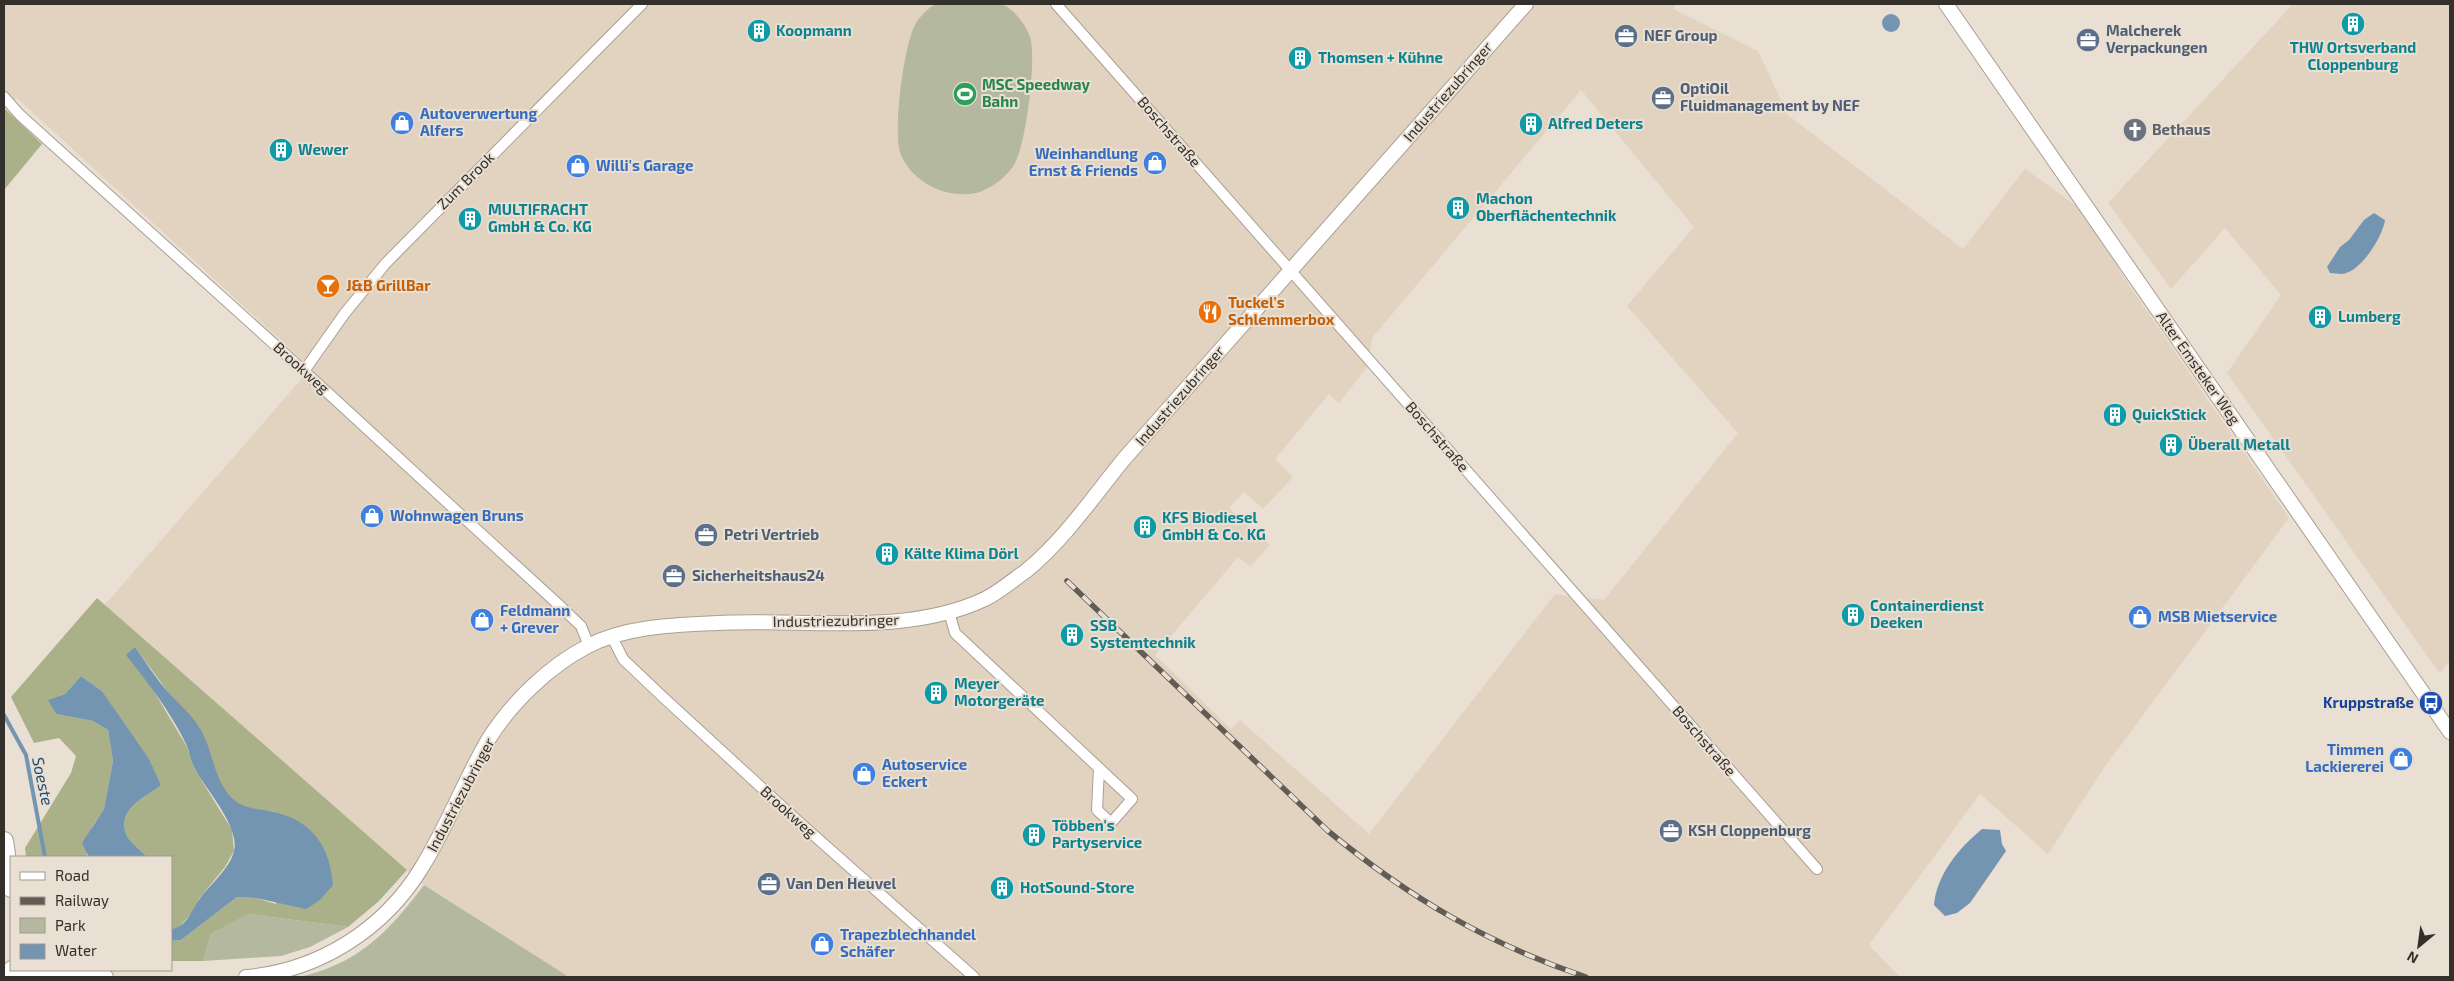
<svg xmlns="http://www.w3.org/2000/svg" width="2454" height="981" font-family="'Exo 2',sans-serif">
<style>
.built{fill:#e2d3c0;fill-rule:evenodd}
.green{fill:#b3b89f}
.forest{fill:#aab189}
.water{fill:#7495b1}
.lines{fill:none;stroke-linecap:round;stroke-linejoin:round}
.stream{stroke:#7495b1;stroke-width:4}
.street-casing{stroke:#a99f94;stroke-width:12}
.secondary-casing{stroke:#a99f94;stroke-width:16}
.highway-casing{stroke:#a99f94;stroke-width:20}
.street{stroke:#fff;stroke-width:10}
.secondary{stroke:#fff;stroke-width:14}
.highway{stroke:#fff;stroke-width:18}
.rail-casing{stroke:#615c55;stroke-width:5.5}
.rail{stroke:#e9dfd2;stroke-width:4;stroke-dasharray:11;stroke-linecap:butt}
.labels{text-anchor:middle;stroke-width:4;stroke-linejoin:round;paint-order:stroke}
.culture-label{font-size:15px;font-weight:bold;fill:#0d838f;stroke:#e9dfd2;text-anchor:start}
.service-label{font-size:15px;font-weight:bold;fill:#4e5e75;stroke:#e9dfd2;text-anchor:start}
.leisure-label{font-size:15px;font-weight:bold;fill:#27864d;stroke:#e9dfd2;text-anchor:start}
.street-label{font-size:15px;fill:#332f2a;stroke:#e9dfd2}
.shop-label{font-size:15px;font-weight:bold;fill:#366cbe;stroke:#e9dfd2;text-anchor:start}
.worship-label{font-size:15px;font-weight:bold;fill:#5b616d;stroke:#e9dfd2;text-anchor:start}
.food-label{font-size:15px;font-weight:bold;fill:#c56008;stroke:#e9dfd2;text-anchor:start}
.transit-label{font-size:15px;font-weight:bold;fill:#164399;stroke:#e9dfd2;text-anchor:end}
.water-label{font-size:16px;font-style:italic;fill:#154c73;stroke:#e9dfd2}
</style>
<rect width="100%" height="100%" fill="#e9dfd2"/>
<g class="built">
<path d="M 4,4 L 1677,4 L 1673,9 L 1758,51 L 1788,115 L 1963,249 L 2025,169 L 2082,210 L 2129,285 L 2289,518 L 2104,768 L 2048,854 L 1980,794 L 1869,945 L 1900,977 L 569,977 L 424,885 L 104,606 L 311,368 L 17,98 L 4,108 ZM 1581,90 L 1694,227 L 1627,306 L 1738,433 L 1604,600 L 1555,594 L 1369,834 L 1240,720 L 1231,729 L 1155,655 L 1238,557 L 1250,567 L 1270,545 L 1229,508 L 1244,492 L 1263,509 L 1293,477 L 1275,459 L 1329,394 L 1339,403 L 1368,366 L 1372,338 Z"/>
<polygon points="2293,4 2450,4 2450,660 2440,674 2227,373 2281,295 2225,228 2171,289 2108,203"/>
</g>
<g class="green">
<path d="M 936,4 C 948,4 996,1 1004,5 C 1015,11 1026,25 1030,37 C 1037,59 1026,143 1015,163 C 1008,176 993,187 980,192 C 949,201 911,183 900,152 C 893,129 904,45 915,25 C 919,17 928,8 936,4 Z"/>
<path d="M 424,885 L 569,977 L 300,977 C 311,974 322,971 333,966 C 371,951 400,917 424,885 Z"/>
<polygon points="249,914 348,927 310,947 281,956 203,961 211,934"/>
</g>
<g class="forest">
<polygon points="4,108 42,144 4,190"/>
<path d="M 97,598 L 407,870 L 379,901 L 348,927 L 249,914 L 211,934 L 203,961 L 171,961 L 171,941 L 181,940 L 237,897 L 256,898 L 276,904 L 275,812 L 243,807 L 233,800 L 220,785 L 199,727 L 168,692 L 135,647 L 152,688 L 187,747 L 194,768 L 232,830 L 234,851 L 225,867 L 199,899 L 192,913 L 178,928 L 171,929 L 171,857 L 147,857 C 141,850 129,842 126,834 C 117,808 145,798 161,785 L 148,759 L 102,691 L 81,676 L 65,694 L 49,700 L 56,714 L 93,721 L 108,730 L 113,761 L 104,809 L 92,827 L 87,855 L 89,857 L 26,857 L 25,848 L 71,773 L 76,756 L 59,738 L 34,743 L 11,697 Z"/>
</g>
<g class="water">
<circle cx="1891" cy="23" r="9"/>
<path d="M 2374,213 L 2385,220 C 2383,236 2362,269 2346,273 C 2342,275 2335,273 2330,273 L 2327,267 L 2340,247 L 2349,240 L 2364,220 Z"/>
<path d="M 135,647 C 146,662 156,679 169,693 C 179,704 191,714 199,727 C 214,750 212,778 232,798 C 244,810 259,808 274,812 C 313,821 330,847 333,885 L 320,900 L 306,909 L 256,898 L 237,897 L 181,940 L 171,941 L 171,929 C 188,927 192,908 201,897 C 211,884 230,868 234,851 C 240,828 207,790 196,771 C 191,763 190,754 187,746 C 171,712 148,683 126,655 Z"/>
<path d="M 81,676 L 102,691 L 149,759 L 161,785 C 145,798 117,808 126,834 C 129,842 141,850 147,857 L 89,857 L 82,843 L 104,809 L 113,761 L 108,730 L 93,721 L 56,714 L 48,700 L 65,694 Z"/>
<path d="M 1982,829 L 2000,830 L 2002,844 L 2006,851 L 1970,903 L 1957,913 L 1945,916 L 1934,905 C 1937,874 1959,848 1982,829 Z"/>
</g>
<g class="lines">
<polyline class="stream" points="4,715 26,755 45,857"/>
<g class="street-casing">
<g id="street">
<polyline points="1056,4 1817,869"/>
<polyline points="4,97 20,115 304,371 560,606 581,626 589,646"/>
<polyline points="304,371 345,313 386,263 642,4"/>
<polyline points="949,612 955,633 1132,799 1111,823 1097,810 1099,768"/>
<polyline points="612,637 623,659 663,697 800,823 974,977"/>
</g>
</g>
<g class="secondary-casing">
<g id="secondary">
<polyline points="1946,4 2450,732"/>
<polyline points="4,975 106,977"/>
<path d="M 246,977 C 318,971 384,930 422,867 C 447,827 464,781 488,740 C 511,703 549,666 588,646 C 626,626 675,625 717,623 C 804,618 904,637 985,599 C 999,592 1013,580 1026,571 C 1064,540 1093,497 1124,459 L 1526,4"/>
</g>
</g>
<g class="highway-casing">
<g id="highway">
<polyline points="4,841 11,888"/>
<polyline points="12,970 12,976"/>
<polyline points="72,970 92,976"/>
</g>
</g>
<use href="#street" class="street"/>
<use href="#secondary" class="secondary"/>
<use href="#highway" class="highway"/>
<g class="rail-casing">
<path id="rail" d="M 1067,581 L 1328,831 C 1410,898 1486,943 1586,977"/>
</g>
<use href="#rail" class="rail"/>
</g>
<defs>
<g id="building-disc" transform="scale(1.25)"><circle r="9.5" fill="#0f9aa8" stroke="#e9dfd2"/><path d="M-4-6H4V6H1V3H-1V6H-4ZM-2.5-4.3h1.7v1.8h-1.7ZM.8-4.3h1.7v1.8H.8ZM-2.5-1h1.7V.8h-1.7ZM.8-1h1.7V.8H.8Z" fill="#fff"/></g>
<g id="office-disc" transform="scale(1.25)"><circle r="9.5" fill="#5c6f8a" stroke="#e9dfd2"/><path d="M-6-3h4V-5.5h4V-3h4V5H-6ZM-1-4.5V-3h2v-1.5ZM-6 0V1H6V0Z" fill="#fff"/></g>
<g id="stadium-disc" transform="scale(1.25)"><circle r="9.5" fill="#2e9e5b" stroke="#e9dfd2"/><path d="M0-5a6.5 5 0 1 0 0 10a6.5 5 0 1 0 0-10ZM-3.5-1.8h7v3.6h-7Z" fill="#fff"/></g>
<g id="shop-disc" transform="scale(1.25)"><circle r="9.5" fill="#3f7fe0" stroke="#e9dfd2"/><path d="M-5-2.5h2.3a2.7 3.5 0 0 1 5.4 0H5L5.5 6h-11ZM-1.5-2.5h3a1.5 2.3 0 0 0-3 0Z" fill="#fff"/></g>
<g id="church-disc" transform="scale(1.25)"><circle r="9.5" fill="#6b7280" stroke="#e9dfd2"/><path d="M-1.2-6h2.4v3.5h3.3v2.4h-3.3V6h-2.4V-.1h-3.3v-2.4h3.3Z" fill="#fff"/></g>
<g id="bar-disc" transform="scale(1.25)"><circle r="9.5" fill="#e8710a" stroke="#e9dfd2"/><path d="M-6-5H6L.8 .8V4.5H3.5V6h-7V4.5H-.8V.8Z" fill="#fff"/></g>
<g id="restaurant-disc" transform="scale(1.25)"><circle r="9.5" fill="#e8710a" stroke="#e9dfd2"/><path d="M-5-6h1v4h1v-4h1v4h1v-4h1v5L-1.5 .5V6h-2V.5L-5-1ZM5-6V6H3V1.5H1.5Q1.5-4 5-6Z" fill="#fff"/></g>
<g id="bus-disc" transform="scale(1.25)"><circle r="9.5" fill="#1a4fb4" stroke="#e9dfd2"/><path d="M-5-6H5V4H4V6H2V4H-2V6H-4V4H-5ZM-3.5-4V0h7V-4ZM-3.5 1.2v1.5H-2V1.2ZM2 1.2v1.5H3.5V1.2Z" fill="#fff"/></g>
</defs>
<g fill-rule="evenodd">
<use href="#building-disc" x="2353" y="24"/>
<use href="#building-disc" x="759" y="31"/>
<use href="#office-disc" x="1626" y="36"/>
<use href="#office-disc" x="2088" y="40"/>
<use href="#building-disc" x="1300" y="58"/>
<use href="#stadium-disc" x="965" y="94"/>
<use href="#office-disc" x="1663" y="98"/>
<use href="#shop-disc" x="402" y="123"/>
<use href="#building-disc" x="1531" y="124"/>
<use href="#church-disc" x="2135" y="130"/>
<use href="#building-disc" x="281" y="150"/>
<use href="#shop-disc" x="1155" y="163"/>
<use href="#shop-disc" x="578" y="166"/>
<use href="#building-disc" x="1458" y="208"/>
<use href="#building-disc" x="470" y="219"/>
<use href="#bar-disc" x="328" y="286"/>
<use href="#restaurant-disc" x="1210" y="312"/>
<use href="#building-disc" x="2320" y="317"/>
<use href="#building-disc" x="2115" y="415"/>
<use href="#building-disc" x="2171" y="445"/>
<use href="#shop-disc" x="372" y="516"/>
<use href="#building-disc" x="1145" y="527"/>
<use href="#office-disc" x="706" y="535"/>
<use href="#building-disc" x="887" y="554"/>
<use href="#office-disc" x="674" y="576"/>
<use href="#building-disc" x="1853" y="615"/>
<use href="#shop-disc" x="2140" y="617"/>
<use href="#shop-disc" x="482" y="620"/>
<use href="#building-disc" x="1072" y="635"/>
<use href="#building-disc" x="936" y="693"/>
<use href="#bus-disc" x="2431" y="703"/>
<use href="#shop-disc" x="2401" y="759"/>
<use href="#shop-disc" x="864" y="774"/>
<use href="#office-disc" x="1671" y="831"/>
<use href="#building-disc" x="1034" y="835"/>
<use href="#office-disc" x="769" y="884"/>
<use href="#building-disc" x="1002" y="888"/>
<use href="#shop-disc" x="822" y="944"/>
</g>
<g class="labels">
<g class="culture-label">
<text x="776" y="36">Koopmann</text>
<text x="2353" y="53" text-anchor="middle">THW Ortsverband<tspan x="2353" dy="17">Cloppenburg</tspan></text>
<text x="1318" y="63">Thomsen + Kühne</text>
<text x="1548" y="129">Alfred Deters</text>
<text x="298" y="155">Wewer</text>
<text x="1476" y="204">Machon<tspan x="1476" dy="17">Oberflächentechnik</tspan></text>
<text x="488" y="215">MULTIFRACHT<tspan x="488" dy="17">GmbH &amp; Co. KG</tspan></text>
<text x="2338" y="322">Lumberg</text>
<text x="2132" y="420">QuickStick</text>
<text x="2188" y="450">Überall Metall</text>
<text x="1162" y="523">KFS Biodiesel<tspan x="1162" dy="17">GmbH &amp; Co. KG</tspan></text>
<text x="904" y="559">Kälte Klima Dörl</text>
<text x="1870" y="611">Containerdienst<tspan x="1870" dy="17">Deeken</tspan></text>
<text x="1090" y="631">SSB<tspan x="1090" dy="17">Systemtechnik</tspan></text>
<text x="954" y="689">Meyer<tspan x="954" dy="17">Motorgeräte</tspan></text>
<text x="1052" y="831">Többen's<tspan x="1052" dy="17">Partyservice</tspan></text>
<text x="1020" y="893">HotSound-Store</text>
</g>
<g class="service-label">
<text x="2106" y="36">Malcherek<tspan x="2106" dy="17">Verpackungen</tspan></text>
<text x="1644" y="41">NEF Group</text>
<text x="1680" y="94">OptiOil<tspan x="1680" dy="17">Fluidmanagement by NEF</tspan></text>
<text x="724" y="540">Petri Vertrieb</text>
<text x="692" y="581">Sicherheitshaus24</text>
<text x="1688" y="836">KSH Cloppenburg</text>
<text x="786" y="889">Van Den Heuvel</text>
</g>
<g class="leisure-label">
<text x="982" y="90">MSC Speedway<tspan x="982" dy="17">Bahn</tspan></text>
</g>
<g class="street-label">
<text transform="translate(1448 92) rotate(-49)" y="5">Industriezubringer</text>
<text transform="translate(1169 132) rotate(49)" y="5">Boschstraße</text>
<text transform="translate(466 181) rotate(-45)" y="5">Zum Brook</text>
<text transform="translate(301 368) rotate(42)" y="5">Brookweg</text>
<text transform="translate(2198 368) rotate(55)" y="5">Alter Emsteker Weg</text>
<text transform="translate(1180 396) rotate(-49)" y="5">Industriezubringer</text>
<text transform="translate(1437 437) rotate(49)" y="5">Boschstraße</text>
<text transform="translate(836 621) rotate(-1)" y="5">Industriezubringer</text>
<text transform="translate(1704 741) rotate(49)" y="5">Boschstraße</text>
<text transform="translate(461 795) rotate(-62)" y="5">Industriezubringer</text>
<text transform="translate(788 812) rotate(42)" y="5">Brookweg</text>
</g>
<g class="shop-label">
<text x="420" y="119">Autoverwertung<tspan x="420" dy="17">Alfers</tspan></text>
<text x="1138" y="159" text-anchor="end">Weinhandlung<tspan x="1138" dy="17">Ernst &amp; Friends</tspan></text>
<text x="596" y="171">Willi's Garage</text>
<text x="390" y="521">Wohnwagen Bruns</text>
<text x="500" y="616">Feldmann<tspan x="500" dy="17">+ Grever</tspan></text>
<text x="2158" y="622">MSB Mietservice</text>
<text x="2384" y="755" text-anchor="end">Timmen<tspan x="2384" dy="17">Lackiererei</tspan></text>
<text x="882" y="770">Autoservice<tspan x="882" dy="17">Eckert</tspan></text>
<text x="840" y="940">Trapezblechhandel<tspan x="840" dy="17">Schäfer</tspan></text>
</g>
<g class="worship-label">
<text x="2152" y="135">Bethaus</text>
</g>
<g class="food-label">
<text x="346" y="291">J&amp;B GrillBar</text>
<text x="1228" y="308">Tuckel's<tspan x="1228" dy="17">Schlemmerbox</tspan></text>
</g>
<g class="transit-label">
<text x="2414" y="708">Kruppstraße</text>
</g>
<g class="water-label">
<text transform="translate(43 781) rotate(78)" y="6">Soeste</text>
</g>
</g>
<rect width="2454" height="981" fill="none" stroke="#332f2a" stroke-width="10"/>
<rect x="10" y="856" width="162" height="115" fill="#e9dfd2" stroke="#a0998f"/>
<rect x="20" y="872" width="25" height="8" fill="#ffffff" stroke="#a0998f"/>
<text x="55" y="881" font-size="15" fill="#332f2a">Road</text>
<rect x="20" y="897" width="25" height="8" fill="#615c55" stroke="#a0998f"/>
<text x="55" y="906" font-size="15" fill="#332f2a">Railway</text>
<rect x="20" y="918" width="25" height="15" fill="#b3b89f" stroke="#a0998f"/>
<text x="55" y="931" font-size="15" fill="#332f2a">Park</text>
<rect x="20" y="944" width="25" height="15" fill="#7495b1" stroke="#a0998f"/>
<text x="55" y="956" font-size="15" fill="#332f2a">Water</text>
<g transform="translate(2419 946) rotate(209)" stroke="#e9dfd2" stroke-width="4" paint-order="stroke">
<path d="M0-4L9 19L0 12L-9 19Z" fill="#332f2a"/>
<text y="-8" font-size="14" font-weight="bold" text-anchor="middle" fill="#332f2a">N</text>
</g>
</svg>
